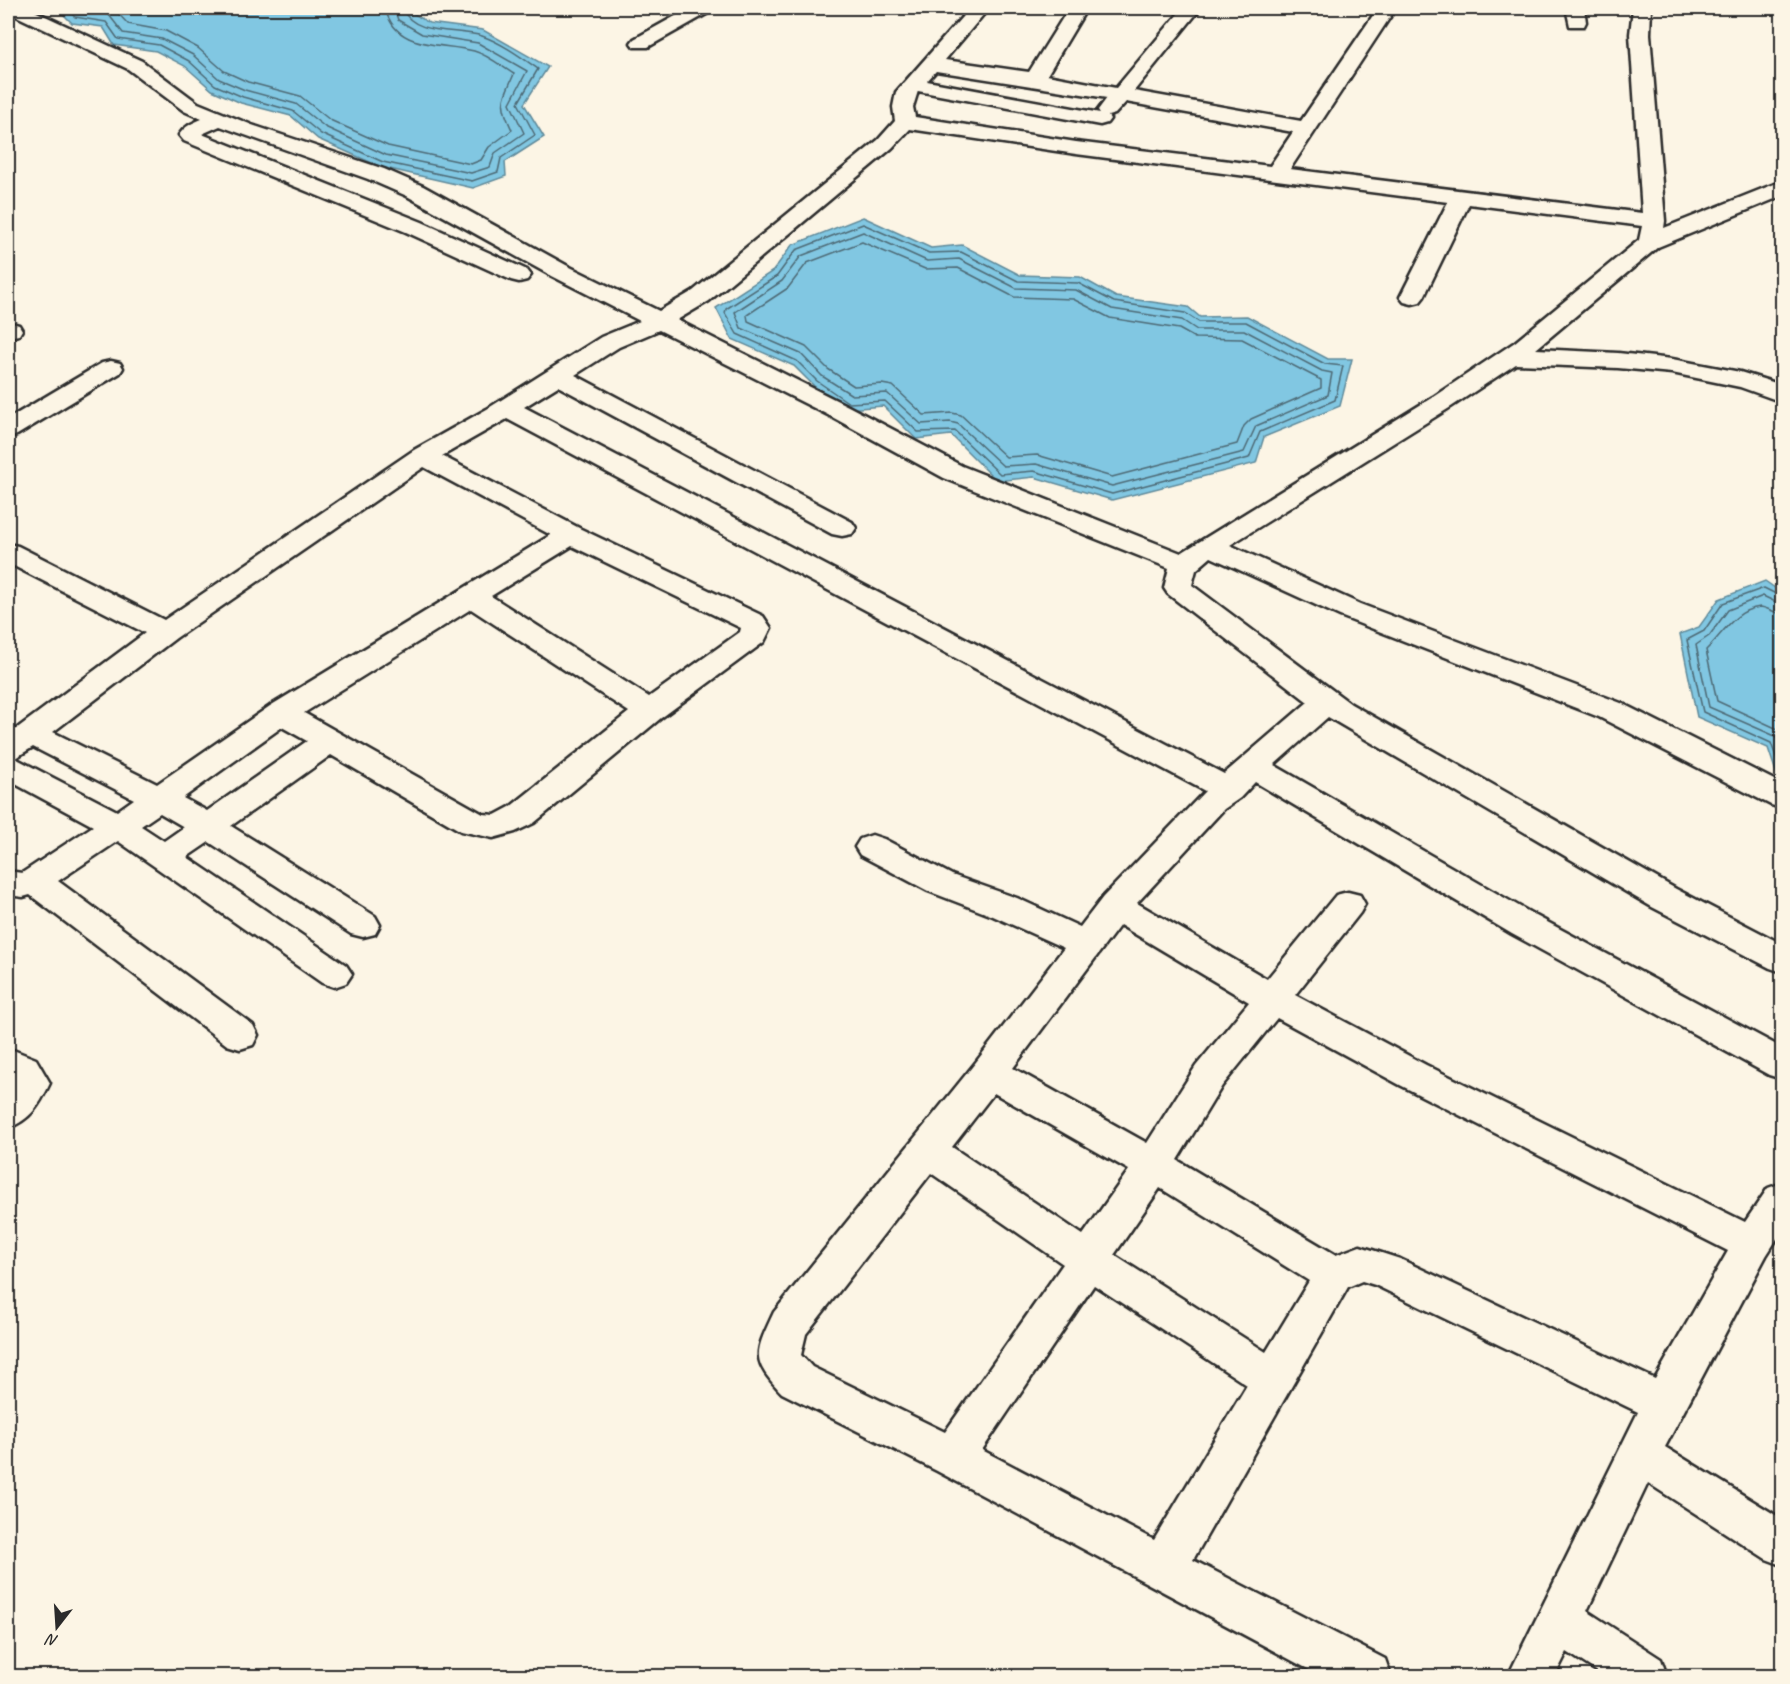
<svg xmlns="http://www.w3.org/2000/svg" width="1790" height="1684" font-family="Caveat,sans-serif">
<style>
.water{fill:#81c7e2;stroke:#5f8999;stroke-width:1.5}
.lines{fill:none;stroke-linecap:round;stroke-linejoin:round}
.shore{stroke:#4d6974;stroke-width:1.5}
.minor-casing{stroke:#2b2b2b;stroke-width:5}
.minor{fill:#fcf5e5;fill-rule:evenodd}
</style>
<rect width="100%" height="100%" fill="#fcf5e5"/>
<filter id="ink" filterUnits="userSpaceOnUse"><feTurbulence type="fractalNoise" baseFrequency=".0167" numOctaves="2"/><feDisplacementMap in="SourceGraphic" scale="12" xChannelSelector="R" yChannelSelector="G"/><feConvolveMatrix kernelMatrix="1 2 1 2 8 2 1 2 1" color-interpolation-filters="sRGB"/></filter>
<g filter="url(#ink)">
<g class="water">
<polygon points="57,8 389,8 408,10 429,23 483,30 548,67 524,104 544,137 505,162 506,176 473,188 381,167 318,139 291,116 241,103 212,90 185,66 156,51 114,45 103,27 72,23"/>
<polygon points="863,217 931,248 962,245 1020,275 1080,277 1116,297 1188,307 1200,317 1247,316 1328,359 1352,359 1340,406 1264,437 1256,463 1112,500 1034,477 997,481 951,435 916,439 883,406 848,409 814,386 794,366 732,339 716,308 773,271 792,245"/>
<polygon points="1765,581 1782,593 1782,783 1779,781 1768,748 1697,717 1680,634 1699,627 1719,599"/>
</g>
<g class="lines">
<g class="shore">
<path d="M 65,8 L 75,17 L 106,22 L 118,39 L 159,45 L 189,61 L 215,85 L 243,97 L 293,111 L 321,134 L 383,162 L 472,181 L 498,172 L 501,158 L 535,135 L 518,103 L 538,69 C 521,57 502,43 482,36 C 457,28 414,37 402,8"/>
<polyline points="76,8 109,15 123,33 162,39 193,55 219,79 245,90 296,104 325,127 386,155 471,173 490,167 495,153 524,133 510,103 527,71 478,43 422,34 398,20 394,8"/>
<path d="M 113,8 L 128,24 L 166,31 L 198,48 L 224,71 L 248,82 L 300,96 L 330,120 L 388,146 L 471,164 L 481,160 L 489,147 L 512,130 C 499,102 502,102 514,74 C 501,66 488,55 474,51 C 440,42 396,51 385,8"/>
<polygon points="863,224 929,253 961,252 1018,281 1078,283 1114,302 1185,313 1199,322 1246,322 1325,364 1343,366 1335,400 1260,432 1249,458 1112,494 1034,471 1000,474 955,431 918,432 885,401 849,403 817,381 797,361 737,334 725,313 726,309 777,276 796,250"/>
<polygon points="863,232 927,261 959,259 1016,288 1076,290 1112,309 1182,320 1197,330 1244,330 1322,371 1332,373 1328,395 1256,426 1244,452 1112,486 1036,464 1003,466 958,424 950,422 921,424 887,393 852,395 822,376 801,354 741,328 735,312 782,281 801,256"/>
<polygon points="862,242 925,269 958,268 1014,297 1073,299 1110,318 1179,329 1195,338 1242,339 1321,380 1321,388 1251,419 1244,426 1237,444 1112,477 1037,455 1006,457 961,415 952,413 924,415 893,386 882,384 854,386 828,369 806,347 748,321 747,315 788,288 807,263"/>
<polyline points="1782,597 1764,588 1723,603 1704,631 1687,640 1703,712 1771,743 1782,773"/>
<polyline points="1782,605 1763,596 1728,610 1709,636 1696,645 1709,707 1775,736 1782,749"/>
<path d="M 1782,614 C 1775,613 1766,607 1760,607 C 1734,610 1723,634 1706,650 L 1717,701 L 1782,731"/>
</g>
<g class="minor-casing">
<g id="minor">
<path d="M 8,8 L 28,8 L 142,61 L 198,103 L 252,125 L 384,169 L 423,186 L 566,265 L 659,311 L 693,291 L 878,140 L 895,121 L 893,107 L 896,92 L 970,8 L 989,8 L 945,60 L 1029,72 L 1069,8 L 1087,8 L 1047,75 L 1116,88 L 1183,8 L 1201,8 L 1134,91 L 1301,121 L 1378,8 L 1396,8 L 1290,169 L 1642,213 L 1630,34 L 1633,8 L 1651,8 L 1650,34 L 1665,221 L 1664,228 L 1782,181 L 1782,196 L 1658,247 L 1536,349 L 1618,353 L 1672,359 L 1740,372 L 1782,385 L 1782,402 L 1740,387 L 1672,373 L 1618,368 L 1516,364 L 1451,407 L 1230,545 L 1360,604 L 1621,703 L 1782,784 L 1782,808 L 1771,805 L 1599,717 L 1340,616 L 1211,557 L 1196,570 L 1192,585 L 1351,704 L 1676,889 L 1782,944 L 1782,972 L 1770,968 L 1652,907 L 1328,717 L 1274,765 L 1536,916 L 1782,1048 L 1782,1079 L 1769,1075 L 1512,934 L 1255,782 L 1240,798 L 1224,809 L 1137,903 L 1267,979 L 1336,895 L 1348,892 L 1360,895 L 1365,904 L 1360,913 L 1295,995 L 1426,1065 L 1745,1222 L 1768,1188 L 1782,1183 L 1782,1231 L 1766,1256 L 1665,1447 L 1782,1519 L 1782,1565 L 1766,1559 L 1648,1483 L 1587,1611 L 1661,1659 L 1667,1676 L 1604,1676 L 1567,1652 L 1555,1676 L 1508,1676 L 1638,1412 L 1375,1285 L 1362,1281 L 1348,1287 L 1193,1560 L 1385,1659 L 1391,1676 L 1321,1676 L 937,1471 L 782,1393 C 750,1359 755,1353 774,1312 L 976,1062 L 1064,948 L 993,916 L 928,891 L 860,855 L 855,847 L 860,839 L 872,835 L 884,839 L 952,875 L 1017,898 L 1080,927 L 1103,897 L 1205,791 L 507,419 L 442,456 L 581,529 L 763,616 L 771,628 L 764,642 L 661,718 L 534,823 L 515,832 L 493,838 L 461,831 L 331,755 L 231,826 L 375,916 L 380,925 L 375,934 L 363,937 L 351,934 L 209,842 L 187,857 L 346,965 L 352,974 L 346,983 L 334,987 L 322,983 L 118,841 L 58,881 L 253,1025 L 258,1035 L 253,1045 L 240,1049 L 227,1045 L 30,895 L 23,897 L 8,895 L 8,871 L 22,873 L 93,826 L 8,780 L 8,735 L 145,633 L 8,563 L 8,544 L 18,546 L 164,620 L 414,450 L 487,409 L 601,337 L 640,321 L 550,275 L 407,196 L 368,179 L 220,126 L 202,134 L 422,222 L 527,270 L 531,275 L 527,280 L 519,282 L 511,280 L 406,232 L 184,141 L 179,135 C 185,126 192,123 202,119 L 184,111 L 128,69 L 8,12 ZM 936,71 L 1107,98 L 1098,110 L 1100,113 L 927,81 ZM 918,91 L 1100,125 L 1107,123 L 1110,119 L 1108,116 L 1115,114 L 1126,102 L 1293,132 L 1270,166 L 1076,142 L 915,117 L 913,107 ZM 910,129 L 1076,154 L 1448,202 L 1400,297 L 1404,302 L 1412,304 L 1420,302 L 1424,297 L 1469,204 L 1642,226 L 1639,240 L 1515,342 L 1433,397 L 1181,553 L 962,466 L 850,407 L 677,320 L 709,301 L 892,148 ZM 659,330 L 832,417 L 944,478 L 1169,568 L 1164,588 L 1168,594 L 1308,702 L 1224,774 L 524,407 L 558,386 L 832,534 L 842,536 L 852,534 L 856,528 L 852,522 L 575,375 L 619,347 ZM 424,467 L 551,535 L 270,706 L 157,784 L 53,732 L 176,638 ZM 572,546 L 741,628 L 740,632 L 649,697 L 491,596 ZM 471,609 L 629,712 L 510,807 L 495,815 L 483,814 L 304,713 ZM 282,727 L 307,741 L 207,811 L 183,798 ZM 33,747 L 134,799 L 117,811 L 15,758 ZM 160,813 L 184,827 L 164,841 L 141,826 ZM 1120,925 L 1249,1002 L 1196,1066 L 1147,1143 L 1013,1068 ZM 1277,1018 L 1400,1085 L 1728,1251 L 1655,1379 L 1400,1259 L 1360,1246 L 1336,1255 L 1177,1160 L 1222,1086 ZM 994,1093 L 1129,1170 L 1083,1235 L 952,1147 ZM 931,1173 L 1063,1264 L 945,1432 L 812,1367 L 801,1355 L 806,1334 ZM 1160,1188 L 1309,1281 L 1266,1352 L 1114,1255 ZM 1094,1285 L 1247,1385 L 1154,1540 L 982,1450 Z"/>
<polygon points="690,8 712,8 710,12 648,47 634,47 631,43 634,39"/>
<polygon points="1566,8 1584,8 1586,22 1584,26 1570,26"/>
<polygon points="8,322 19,325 22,330 19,335 8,337"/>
<polygon points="111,361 120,363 123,368 120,373 17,435 8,438 8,419 102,363"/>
<path d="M 8,1048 L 36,1059 L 50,1083 C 40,1104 31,1120 8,1128 L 8,1091 L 12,1083 L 8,1077 Z"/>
</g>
</g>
<use href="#minor" class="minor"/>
</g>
</g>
<rect width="1790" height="1684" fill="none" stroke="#fcf5e5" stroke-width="30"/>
<rect x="15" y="15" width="1760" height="1654" fill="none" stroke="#2b2b2b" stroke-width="2" filter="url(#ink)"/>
<g transform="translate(57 1627) rotate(197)" stroke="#fcf5e5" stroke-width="4.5" paint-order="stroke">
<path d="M0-4.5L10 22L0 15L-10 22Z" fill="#2b2b2b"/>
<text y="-9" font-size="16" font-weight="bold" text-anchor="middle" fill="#2b2b2b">N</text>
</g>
</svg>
